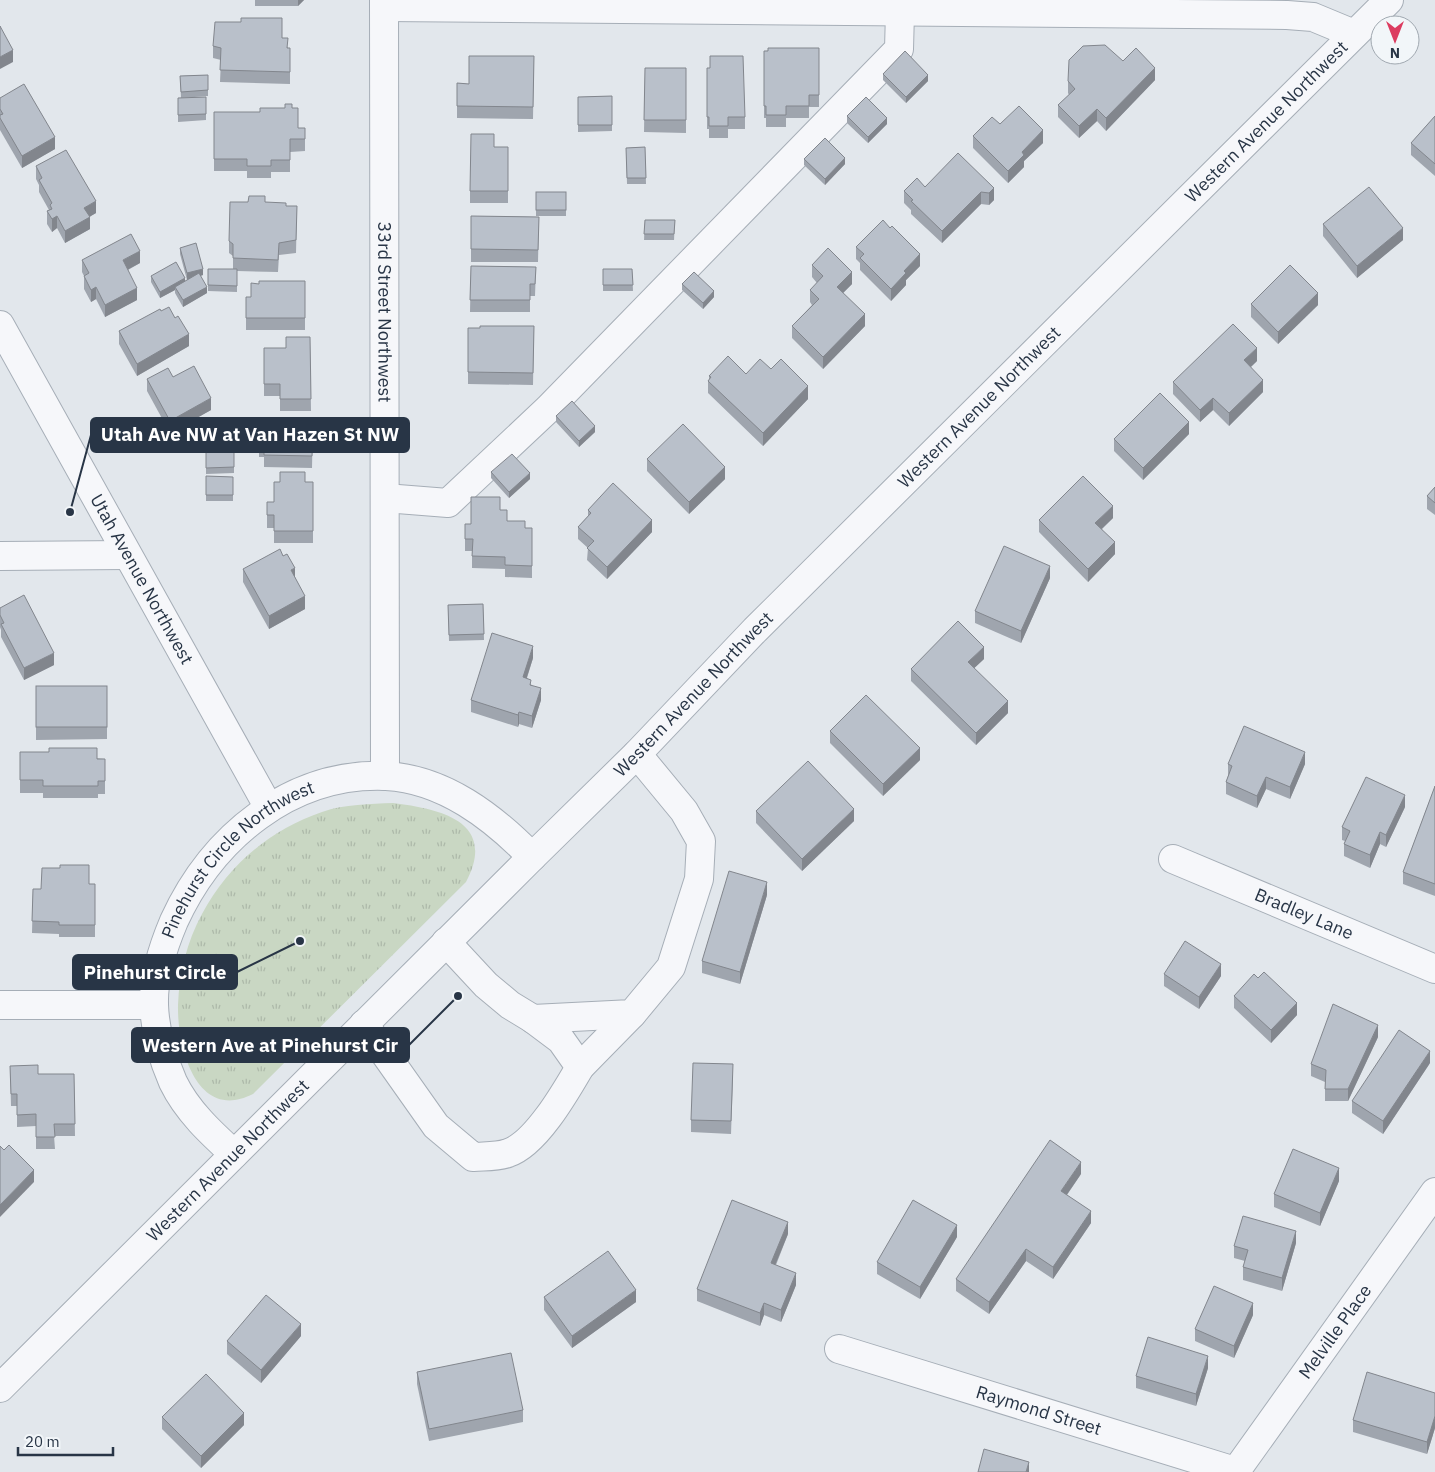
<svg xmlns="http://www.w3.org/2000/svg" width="1435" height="1472" font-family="'IBM Plex Sans',sans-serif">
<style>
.park{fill:url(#park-tufts)}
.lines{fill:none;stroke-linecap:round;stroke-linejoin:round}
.minor-casing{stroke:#a6aeb7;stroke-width:30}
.minor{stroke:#f6f7fa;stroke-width:28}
.wall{fill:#9fa5ae}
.shaded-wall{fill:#82868d}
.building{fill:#b9c0ca;stroke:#82868d}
.labels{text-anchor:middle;stroke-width:4;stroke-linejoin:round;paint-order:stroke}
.street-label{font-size:18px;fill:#283546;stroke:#f2f6f9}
.leader{fill:none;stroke:#283546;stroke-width:2}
.callout-dot{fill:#283546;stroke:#f2f6f9;stroke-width:2}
.callout{fill:#283546;stroke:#283546;stroke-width:2}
.callout-label{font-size:19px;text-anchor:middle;font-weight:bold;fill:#fff}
</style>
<defs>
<pattern id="park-tufts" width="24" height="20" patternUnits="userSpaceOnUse" patternTransform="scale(1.25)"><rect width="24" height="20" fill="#c9d7c3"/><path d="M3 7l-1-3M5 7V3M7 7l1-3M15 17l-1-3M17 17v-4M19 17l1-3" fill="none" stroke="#adb9a9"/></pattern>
</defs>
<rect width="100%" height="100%" fill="#e2e7ec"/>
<path class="park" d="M 393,803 C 440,809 498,821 466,882 L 253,1094 C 196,1123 177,1046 178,1005 C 179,974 187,941 202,914 C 228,865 270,830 322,812 C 345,804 370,804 393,803 Z"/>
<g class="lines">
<g class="minor-casing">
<g id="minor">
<path id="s1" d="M 384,0 L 385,776"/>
<polyline points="384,7 1287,15 1313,17 1354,34"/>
<path id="s2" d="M 0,325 L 269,808"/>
<polyline points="385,498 448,503 548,409 899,49 900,12"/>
<polyline points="0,556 127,555"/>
<path id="s3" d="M 1173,859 L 1435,969"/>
<polyline points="0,1005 154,1005"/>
<polyline points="533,1019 632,1014 671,967 699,879 701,841 684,811 637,754"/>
<path d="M 364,1024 L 436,1126 L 473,1157 C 484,1156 498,1157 508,1153 C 536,1144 566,1091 580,1067 L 561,1040 L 533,1019 L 510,1005 L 486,985 L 446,942"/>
<polyline points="580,1067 632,1014"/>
<path id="s4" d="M 234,1154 C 211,1133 187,1111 173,1082 C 163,1059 155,1031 154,1005 C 153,976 163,947 174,921 C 212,838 290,772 386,776 C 444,779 493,817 532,857"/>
<path id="s5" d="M 839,1349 L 1238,1472"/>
<path id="s6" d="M 0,1388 L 532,857 L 637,754 L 755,630 L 1389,0"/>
<path id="s7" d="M 1236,1471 L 1435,1192"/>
</g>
</g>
<use href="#minor" class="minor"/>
</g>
<g class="wall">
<polygon points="255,0 304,0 298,6 255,6"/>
<polygon points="282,38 288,48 290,48 290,84 220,82 221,60 213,58 213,46"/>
<polygon points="819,48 819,107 809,107 809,118 786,118 786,127 766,127 766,118 764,118 764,51"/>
<polygon points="534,56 533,119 457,118 457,83 469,84"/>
<polygon points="1123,61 1155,80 1106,131 1097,121 1079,138 1058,117 1058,105 1069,95 1068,93 1068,81"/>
<polygon points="645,68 686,68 686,133 644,132"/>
<polygon points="707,68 745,117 745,129 728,129 728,138 709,138 709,129 707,129"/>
<polygon points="883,74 928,81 906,103 883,80"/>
<polygon points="208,75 208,96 181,98 180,76"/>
<polygon points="612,96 612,131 578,132 578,97"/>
<polygon points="206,97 206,120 178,122 178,98"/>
<polygon points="0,98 55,149 22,168 0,130"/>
<polygon points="285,108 292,108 298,128 305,128 305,151 290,152 290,172 271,172 271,178 247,178 247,171 214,171 214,112 260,112"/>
<polygon points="847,116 887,124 868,143 847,123"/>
<polygon points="1435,116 1435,176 1411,155 1411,143"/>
<polygon points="1000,124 1043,143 1024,161 1024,167 1008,183 973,148 973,136"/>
<polygon points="508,147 508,203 470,203 470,191"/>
<polygon points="645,147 646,184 627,184 626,148"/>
<polygon points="804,159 845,164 825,185 804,165"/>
<polygon points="36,166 96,213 89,217 90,229 65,243 57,228 52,232 47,224 47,211 49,210 39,192 39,185 36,179"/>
<polygon points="925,187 994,188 994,200 989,205 981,204 942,243 911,214 911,210 904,203 904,191"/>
<rect x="536" y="192" width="30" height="24"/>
<polygon points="265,202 286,206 297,206 296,253 279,255 278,272 237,271 237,292 208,291 208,269 233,269 233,256 229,253 229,241"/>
<polygon points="471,216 539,217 538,262 471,262"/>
<polygon points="645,220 675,220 674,240 644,240"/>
<polygon points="1323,224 1403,240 1357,278 1323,236"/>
<polygon points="856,247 920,266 906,280 906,285 891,301 860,270 860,263 856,259"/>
<polygon points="180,248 203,275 200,276 207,293 183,307 175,293 175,290 160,298 151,282 151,276 185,281 187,280 180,254"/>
<polygon points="82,260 140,263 128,270 137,300 105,317 96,299 91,302 84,289 84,276 82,272"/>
<polygon points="812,265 852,284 843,293 865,326 823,369 792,338 792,326 812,305 810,302 810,290 817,283 812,277"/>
<polygon points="471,266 536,267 535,296 530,296 530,312 470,312"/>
<polygon points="603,269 632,269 633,291 603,291"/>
<polygon points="305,281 305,330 246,330 246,297 251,297 259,284"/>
<polygon points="682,284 714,297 703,309 682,290"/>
<polygon points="1251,304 1318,305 1278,344 1251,317"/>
<polygon points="161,311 189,346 137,376 119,344 119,331"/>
<polygon points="534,326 533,385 468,384 468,328 480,328"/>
<polygon points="310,337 311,411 280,411 280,396 264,396 264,348 286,348"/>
<polygon points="1257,361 1251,367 1263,392 1229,426 1213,410 1200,422 1173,394 1173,382"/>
<polygon points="771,369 808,399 763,446 708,393 708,381 709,380 709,376 746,374"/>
<polygon points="147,379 211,410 170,433 147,391"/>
<polygon points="556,416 595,432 579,447 556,422"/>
<polygon points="255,418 313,419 312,468 264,467 264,457 259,457 259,453 255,453"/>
<polygon points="1189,434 1143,480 1114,451 1114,439"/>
<polygon points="206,450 234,450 234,473 206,474"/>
<polygon points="647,459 725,479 689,514 647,471"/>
<polygon points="491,472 530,479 509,498 491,478"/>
<polygon points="206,476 233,477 233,501 206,501"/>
<polygon points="305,482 313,482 313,543 274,543 274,528 267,528 267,502 274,502"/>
<polygon points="1435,487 1435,515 1427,509 1427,496"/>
<polygon points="500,510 507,521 525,528 532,528 532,578 505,577 505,569 472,568 472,551 465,551 465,524 471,524"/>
<polygon points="588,510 652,532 607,579 587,560 588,548 578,539 578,527 588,516"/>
<polygon points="1113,518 1102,529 1115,554 1088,582 1039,532 1039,520"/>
<polygon points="243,569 295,577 305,609 269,629 243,582"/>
<polygon points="1050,578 1021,643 975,623 975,611"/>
<polygon points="483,604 484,640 449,641 448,605"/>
<polygon points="0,608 54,665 24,680 1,637 1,630 0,627"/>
<polygon points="533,658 527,678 541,700 532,728 519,724 518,727 471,712 471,700"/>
<polygon points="984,659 974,668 1008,713 976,745 911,681 911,669"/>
<polygon points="36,686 107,686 107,739 36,740"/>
<polygon points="830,731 920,760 883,796 830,743"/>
<polygon points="20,752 105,759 105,794 98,794 98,798 43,798 43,793 20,793"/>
<polygon points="1228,764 1305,764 1290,799 1266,789 1257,808 1226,794 1226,782 1228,776"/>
<polygon points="1435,786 1435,896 1403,884 1403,872"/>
<polygon points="1405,807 1386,847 1380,844 1370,868 1344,856 1344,844 1345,841 1342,840 1342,827"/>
<polygon points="756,811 854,821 802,871 756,823"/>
<polygon points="89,884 95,884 95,937 59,937 59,934 32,933 33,889 41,889"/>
<polygon points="767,895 740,984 702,973 702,961"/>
<polygon points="1164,974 1221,976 1199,1009 1164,986"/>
<polygon points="1258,978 1297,1015 1271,1043 1234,1008 1234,996"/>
<polygon points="1378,1037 1348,1101 1325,1101 1325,1082 1311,1076 1311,1064"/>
<polygon points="1430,1063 1383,1134 1352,1113 1352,1101"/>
<polygon points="10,1066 38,1074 74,1074 75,1136 54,1136 55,1149 36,1149 36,1126 17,1127 17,1106 11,1106"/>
<polygon points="733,1076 731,1134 691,1132 691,1120"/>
<polygon points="1081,1174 1067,1195 1091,1223 1053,1279 1026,1261 989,1314 956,1291 956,1279"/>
<polygon points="1339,1181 1320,1226 1274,1207 1274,1194"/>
<polygon points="788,1234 776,1265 796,1285 781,1322 764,1315 760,1326 697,1301 697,1289"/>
<polygon points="957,1237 920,1299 877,1274 877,1262"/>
<polygon points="1296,1243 1282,1291 1243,1280 1243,1267 1245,1261 1234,1258 1234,1246"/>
<polygon points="544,1297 636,1302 572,1348 544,1310"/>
<polygon points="1253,1315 1234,1358 1195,1341 1195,1329"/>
<polygon points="301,1336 261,1383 227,1354 227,1341"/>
<polygon points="1208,1368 1196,1406 1136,1388 1136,1376"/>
<polygon points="417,1372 523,1410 523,1422 429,1441 417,1384"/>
<polygon points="1435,1393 1435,1428 1427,1454 1353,1432 1353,1420"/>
<polygon points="162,1417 244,1425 201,1468 162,1429"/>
</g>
<g class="shaded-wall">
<polygon points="298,0 304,0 298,6"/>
<polygon points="13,50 13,62 0,69 0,57"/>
<polygon points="1155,68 1155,80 1106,131 1106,118"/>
<polygon points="928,75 928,81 906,103 906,97"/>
<polygon points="1097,109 1097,121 1079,138 1079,126"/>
<polygon points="887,118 887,124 868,143 868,137"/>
<polygon points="1043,130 1043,143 1024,161 1024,167 1008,183 1008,171 1022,152"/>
<polygon points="55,137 55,149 22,168 22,156"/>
<polygon points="845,158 845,164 825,185 825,179"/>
<polygon points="994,188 994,200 989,205 989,193"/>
<polygon points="981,192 981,204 942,243 942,231"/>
<polygon points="96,201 96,213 84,220 84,208"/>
<polygon points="57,216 57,228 52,232 52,219"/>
<polygon points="90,217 90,229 65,243 65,231"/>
<polygon points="1403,228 1403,240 1357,278 1357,266"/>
<polygon points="140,251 140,263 123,272 123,260"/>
<polygon points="920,254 920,266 906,280 906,285 891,301 891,289 904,271"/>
<polygon points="203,269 203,275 187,280 187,273"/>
<polygon points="852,272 852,284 837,299 837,287"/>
<polygon points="185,278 185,284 175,287 175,290 160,298 160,292"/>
<polygon points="96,287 96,299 91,302 91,290"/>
<polygon points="207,287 207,293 183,307 183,300"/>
<polygon points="137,288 137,300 105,317 105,305"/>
<polygon points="714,291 714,297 703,309 703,303"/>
<polygon points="1318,293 1318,305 1278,344 1278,332"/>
<polygon points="865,314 865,326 823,369 823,357"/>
<polygon points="189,334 189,346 137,376 137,364"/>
<polygon points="1257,348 1257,361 1244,373 1244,360"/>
<polygon points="1263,380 1263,392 1229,426 1229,413"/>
<polygon points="808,386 808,399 763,446 763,433"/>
<polygon points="211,398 211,410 170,433 170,421"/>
<polygon points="1213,398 1213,410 1200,422 1200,410"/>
<polygon points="1189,422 1189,434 1143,480 1143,468"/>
<polygon points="595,426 595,432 579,447 579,441"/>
<polygon points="725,467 725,479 689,514 689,502"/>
<polygon points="530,473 530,479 509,498 509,492"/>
<polygon points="1113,506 1113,518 1095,535 1095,523"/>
<polygon points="652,520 652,532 607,579 607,567"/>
<polygon points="1115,542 1115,554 1088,582 1088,569"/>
<polygon points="1050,566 1050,578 1021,643 1021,631"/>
<polygon points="295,568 295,580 291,570"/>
<polygon points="305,596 305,609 269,629 269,616"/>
<polygon points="533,646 533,658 523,689 523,677"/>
<polygon points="984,647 984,659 968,674 968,662"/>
<polygon points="54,653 54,665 24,680 24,668"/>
<polygon points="541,688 541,700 532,728 532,716"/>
<polygon points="1008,701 1008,713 976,745 976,733"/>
<polygon points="519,712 519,724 518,727 518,715"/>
<polygon points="920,748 920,760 883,796 883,784"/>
<polygon points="1305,752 1305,764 1290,799 1290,787"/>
<polygon points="1266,777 1266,789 1257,808 1257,796"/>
<polygon points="1405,795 1405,807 1386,847 1386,835"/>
<polygon points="854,809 854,821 802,871 802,859"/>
<polygon points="1380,832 1380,844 1370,868 1370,855"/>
<polygon points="767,882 767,895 740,984 740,972"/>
<polygon points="1221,964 1221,976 1199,1009 1199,997"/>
<polygon points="1297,1003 1297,1015 1271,1043 1271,1030"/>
<polygon points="1378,1025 1378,1037 1348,1101 1348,1089"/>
<polygon points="1430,1051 1430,1063 1383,1134 1383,1121"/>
<polygon points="1081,1162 1081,1174 1061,1203 1061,1191"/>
<polygon points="1339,1168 1339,1181 1320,1226 1320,1213"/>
<polygon points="34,1170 34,1182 0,1217 0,1205"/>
<polygon points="1091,1211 1091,1223 1053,1279 1053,1267"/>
<polygon points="788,1222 788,1234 771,1275 771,1263"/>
<polygon points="957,1225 957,1237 920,1299 920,1287"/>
<polygon points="1296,1231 1296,1243 1282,1291 1282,1278"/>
<polygon points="1026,1249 1026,1261 989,1314 989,1302"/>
<polygon points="796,1273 796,1285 781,1322 781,1310"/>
<polygon points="636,1290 636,1302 572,1348 572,1336"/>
<polygon points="764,1303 764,1315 760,1326 760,1313"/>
<polygon points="1253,1303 1253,1315 1234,1358 1234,1346"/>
<polygon points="301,1324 301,1336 261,1383 261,1370"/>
<polygon points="1208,1356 1208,1368 1196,1406 1196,1394"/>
<polygon points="244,1413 244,1425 201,1468 201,1456"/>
<polygon points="1435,1416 1435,1428 1427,1454 1427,1442"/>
<polygon points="1029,1462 1029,1472 1026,1472"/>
</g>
<g class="building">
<polygon points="241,18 282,18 282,38 288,38 287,48 290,48 290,72 220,70 221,48 213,46 215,22 241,22"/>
<polygon points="0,26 13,50 0,57"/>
<polygon points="1105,45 1123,61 1136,48 1155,68 1106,118 1097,109 1079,126 1058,105 1075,89 1068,81 1069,60 1083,46"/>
<polygon points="768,48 819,48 819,95 809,95 809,106 786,106 786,115 766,115 766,106 764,106 764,51 768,51"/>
<polygon points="905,51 928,75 906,97 883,74"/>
<polygon points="469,56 534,56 533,107 457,106 457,83 469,84"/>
<polygon points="710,56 743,56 745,117 728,117 728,126 709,126 709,117 707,117 707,68 710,68"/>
<polygon points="645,68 686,68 686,120 644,120"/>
<polygon points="208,75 208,90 181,92 180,76"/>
<polygon points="24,84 55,137 22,156 0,118 0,115 3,114 0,109 0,98"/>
<polygon points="612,96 612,125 578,125 578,97"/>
<polygon points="206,97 206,114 178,115 178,98"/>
<polygon points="866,97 887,118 868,137 847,116"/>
<polygon points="285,104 292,104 292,108 298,108 298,128 305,128 305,139 290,139 290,160 271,160 271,166 247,166 247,159 214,159 214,112 260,112 260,108 285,108"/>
<polygon points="1019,106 1043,130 1022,152 1024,155 1008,171 973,136 992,117 1000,124"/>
<polygon points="1435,116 1435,164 1411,143"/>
<polygon points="471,134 494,134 494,147 508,147 508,191 470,191"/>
<polygon points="825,138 845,158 825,179 804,159"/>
<polygon points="645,147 646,178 627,178 626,148"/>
<polygon points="66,150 96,201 84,208 90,217 65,231 57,216 52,219 47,211 52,209 50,205 52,203 39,180 42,178 36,166"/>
<polygon points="958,153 994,188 989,193 981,192 942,231 911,201 913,200 904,191 917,178 925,187"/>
<polygon points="1369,187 1403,228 1357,266 1323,224"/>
<rect x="536" y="192" width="30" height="18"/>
<polygon points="249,196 265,196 265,202 286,203 286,206 297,206 296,240 279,243 278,260 233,258 233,244 229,241 230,202 248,202"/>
<polygon points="471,216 539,217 538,250 471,249"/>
<polygon points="645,220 675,220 674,234 644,234"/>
<polygon points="883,220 890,228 892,226 920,254 904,271 906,273 891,289 860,258 864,254 856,247"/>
<polygon points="131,234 140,251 123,260 137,288 105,305 96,287 91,290 84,276 89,273 82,260"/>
<polygon points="196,243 203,269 187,273 180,248"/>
<polygon points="828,248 852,272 837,287 865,314 823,357 792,326 819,299 810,290 823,276 812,265"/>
<polygon points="176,262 185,278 160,292 151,276"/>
<polygon points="1290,265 1318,293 1278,332 1251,304"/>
<polygon points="471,266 536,267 535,284 530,284 530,300 470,300"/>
<polygon points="208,269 237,269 237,286 208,285"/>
<polygon points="603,269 632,269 633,285 603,285"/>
<polygon points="694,272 714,291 703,303 682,284"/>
<polygon points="199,273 207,287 183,300 175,287"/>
<polygon points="259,281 305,281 305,318 246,318 246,297 251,297 251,283 259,284"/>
<polygon points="169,307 175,318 178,316 189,334 137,364 119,331 160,309 161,311"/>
<polygon points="1233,324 1257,348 1244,360 1263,380 1229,413 1213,398 1200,410 1173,382"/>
<polygon points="480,326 534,326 533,373 468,372 468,328 480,328"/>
<polygon points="286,337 310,337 311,399 280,399 280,384 264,384 264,348 286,348"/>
<polygon points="728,356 746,374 760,359 771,369 781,359 808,386 763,433 708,381 711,377 709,376"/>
<polygon points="194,366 211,398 170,421 147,379 168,368 173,377"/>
<polygon points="1160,393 1189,422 1143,468 1114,439"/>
<polygon points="572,401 595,426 579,441 556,416"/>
<polygon points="255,418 313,419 312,456 264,455 264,445 259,445 259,440 255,440"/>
<polygon points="683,424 725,467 689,502 647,459"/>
<polygon points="206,450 234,450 234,467 206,468"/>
<polygon points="512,454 530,473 509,492 491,472"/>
<polygon points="280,472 305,472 305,482 313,482 313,531 274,531 274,515 267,515 267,502 274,502 274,482 280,482"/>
<polygon points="206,476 233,477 233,495 206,495"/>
<polygon points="1083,476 1113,506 1095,523 1115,542 1088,569 1039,520"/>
<polygon points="613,483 652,520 607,567 587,548 594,541 578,527 591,513 588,510"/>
<polygon points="1435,487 1435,503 1427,496"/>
<polygon points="471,497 500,497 500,510 507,510 507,521 525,521 525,528 532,528 532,566 505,565 505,557 472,556 473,539 465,539 465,524 471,524"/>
<polygon points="1004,546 1050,566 1021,631 975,611"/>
<polygon points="280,549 283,556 287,554 295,568 291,570 305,596 269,616 243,569"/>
<polygon points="24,595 54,653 24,668 1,624 4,623 0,615 0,608"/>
<polygon points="483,604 484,634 449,635 448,605"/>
<polygon points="958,621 984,647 968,662 1008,701 976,733 911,669"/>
<polygon points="492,633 533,646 523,677 531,680 530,685 541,688 532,716 519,712 518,715 471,700"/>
<rect x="36" y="686" width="71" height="41"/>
<polygon points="866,695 920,748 883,784 830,731"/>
<polygon points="1244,726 1305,752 1290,787 1266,777 1257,796 1226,782 1232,766 1228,764"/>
<polygon points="49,748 97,748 97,759 105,759 105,781 98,781 98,786 43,786 43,780 20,780 20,752 49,752"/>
<polygon points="808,761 854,809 802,859 756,811"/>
<polygon points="1366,777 1405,795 1386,835 1380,832 1370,855 1344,844 1350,831 1342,827"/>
<polygon points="1435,786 1435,884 1403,872"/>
<polygon points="60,865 89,865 89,884 95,884 95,925 59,925 59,922 32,921 33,889 41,889 42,868 60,868"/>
<polygon points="729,871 767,882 740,972 702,961"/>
<polygon points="1185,941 1221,964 1199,997 1164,974"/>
<polygon points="1264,972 1297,1003 1271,1030 1234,996 1254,974 1258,978"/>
<polygon points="1333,1004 1378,1025 1348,1089 1325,1089 1326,1070 1311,1064"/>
<polygon points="1399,1030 1430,1051 1383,1121 1352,1101"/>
<polygon points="693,1063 733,1064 731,1121 691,1120"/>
<polygon points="38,1065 38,1074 74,1074 75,1124 54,1124 55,1137 36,1137 36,1114 17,1115 17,1094 11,1094 10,1066"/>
<polygon points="1050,1140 1081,1162 1061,1191 1091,1211 1053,1267 1026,1249 989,1302 956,1279"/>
<polygon points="9,1145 34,1170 0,1205 0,1146 4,1150"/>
<polygon points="1293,1149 1339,1168 1320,1213 1274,1194"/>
<polygon points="732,1200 788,1222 771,1263 796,1273 781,1310 764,1303 760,1313 697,1289"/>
<polygon points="913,1200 957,1225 920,1287 877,1262"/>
<polygon points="1243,1216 1296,1231 1282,1278 1243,1267 1248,1250 1234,1246"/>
<polygon points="608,1251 636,1290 572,1336 544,1297"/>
<polygon points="1214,1286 1253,1303 1234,1346 1195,1329"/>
<polygon points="266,1295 301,1324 261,1370 227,1341"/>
<polygon points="1148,1337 1208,1356 1196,1394 1136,1376"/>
<polygon points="511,1353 523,1410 429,1429 417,1372"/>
<polygon points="1367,1372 1435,1393 1435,1416 1427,1442 1353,1420"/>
<polygon points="206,1374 244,1413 201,1456 162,1417"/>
<polygon points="984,1449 1029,1462 1026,1472 978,1472"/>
</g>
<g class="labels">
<g class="street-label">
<text dy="6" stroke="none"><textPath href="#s6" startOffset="1791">Western Avenue Northwest</textPath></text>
<text dy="6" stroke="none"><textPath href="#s1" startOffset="312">33rd Street Northwest</textPath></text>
<text dy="6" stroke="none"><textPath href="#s6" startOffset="1386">Western Avenue Northwest</textPath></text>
<text dy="6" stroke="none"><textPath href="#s2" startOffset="291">Utah Avenue Northwest</textPath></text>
<text dy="6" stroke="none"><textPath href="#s6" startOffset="981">Western Avenue Northwest</textPath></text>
<text dy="6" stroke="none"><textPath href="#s4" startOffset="352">Pinehurst Circle Northwest</textPath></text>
<text dy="6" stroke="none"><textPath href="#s3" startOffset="142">Bradley Lane</textPath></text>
<text dy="6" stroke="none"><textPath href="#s6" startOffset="322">Western Avenue Northwest</textPath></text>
<text dy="6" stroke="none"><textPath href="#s7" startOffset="171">Melville Place</textPath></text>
<text dy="6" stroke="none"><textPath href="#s5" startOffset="209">Raymond Street</textPath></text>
</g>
</g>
<path class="leader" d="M70 512L91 435M300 941L237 972M458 996L409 1045"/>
<g class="callout-dot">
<circle cx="70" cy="512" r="5"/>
<circle cx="300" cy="941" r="5"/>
<circle cx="458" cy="996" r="5"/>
</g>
<g class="callout">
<rect x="91" y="418" width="318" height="34" rx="5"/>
<rect x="73" y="955" width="164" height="34" rx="5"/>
<rect x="132" y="1028" width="277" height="34" rx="5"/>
</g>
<g class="callout-label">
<text x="250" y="441">Utah Ave NW at Van Hazen St NW</text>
<text x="155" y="979">Pinehurst Circle</text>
<text x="270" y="1052">Western Ave at Pinehurst Cir</text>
</g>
<g transform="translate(1395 40) rotate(180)"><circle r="24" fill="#f2f6f9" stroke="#a1a9b1"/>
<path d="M0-4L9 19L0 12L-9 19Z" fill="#dc3c60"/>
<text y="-8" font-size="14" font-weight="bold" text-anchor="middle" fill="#283546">N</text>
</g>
<path d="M18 1447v8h95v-8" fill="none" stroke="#283546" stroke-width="2.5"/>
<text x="25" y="1447" font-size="15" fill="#283546" stroke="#f2f6f9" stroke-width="4" paint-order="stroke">20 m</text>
</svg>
